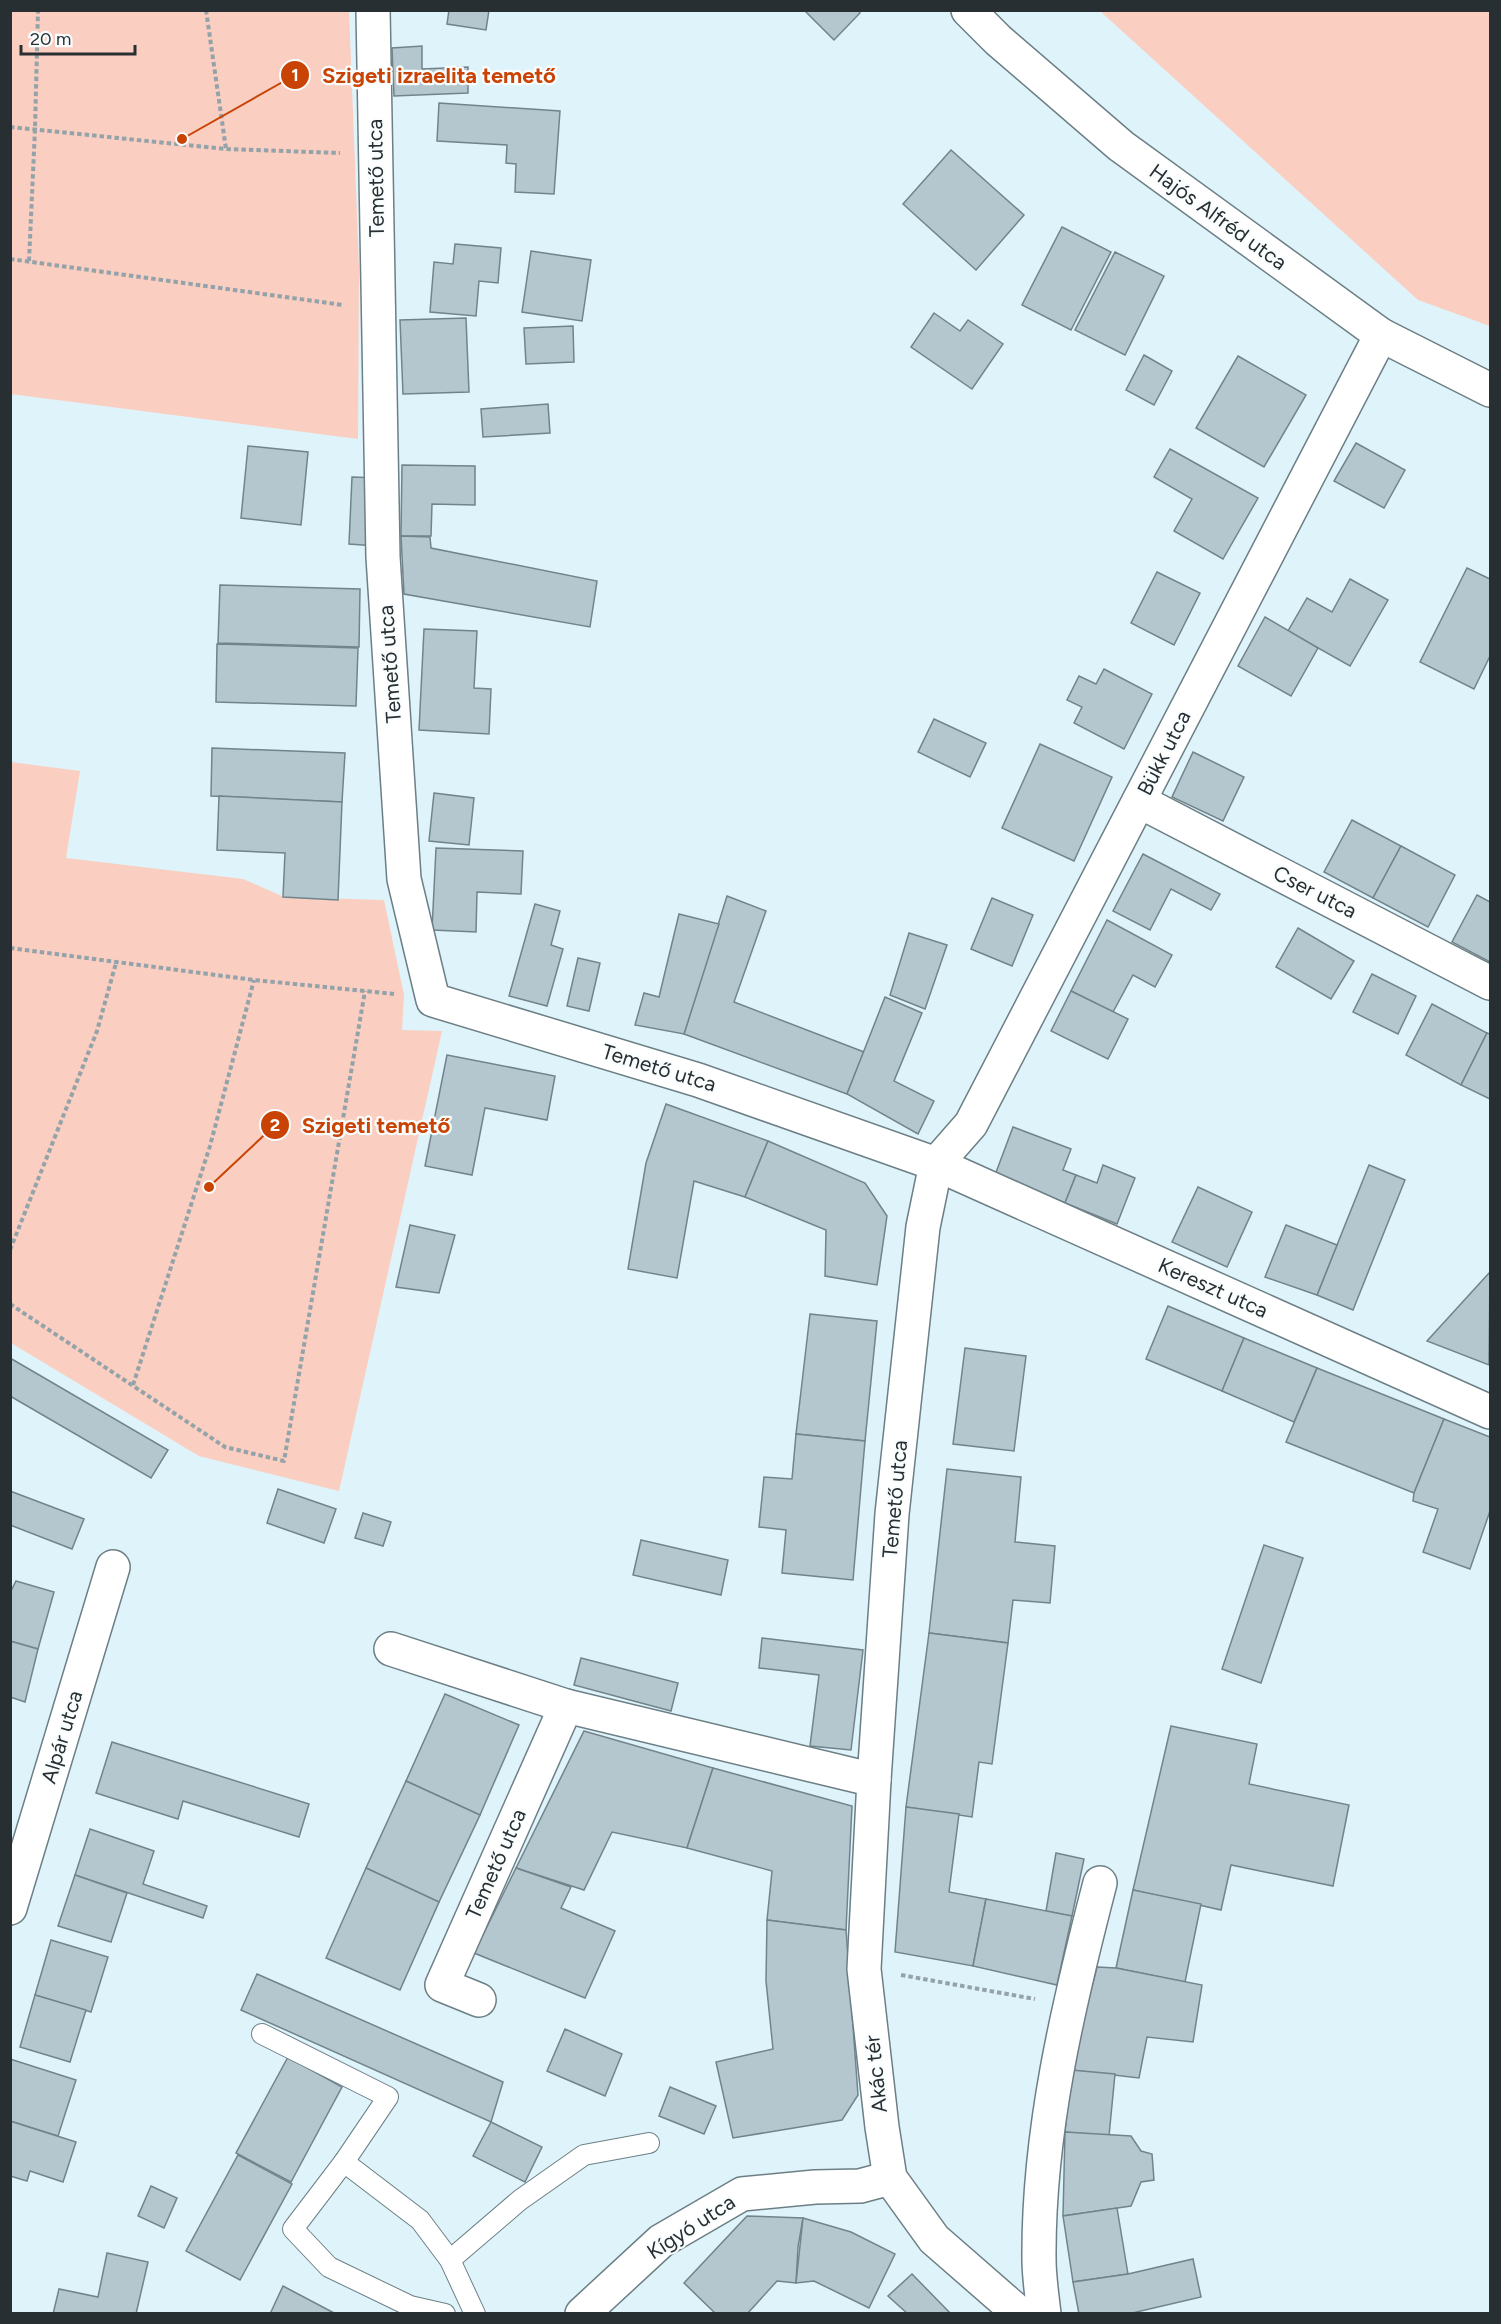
<svg xmlns="http://www.w3.org/2000/svg" width="1501" height="2324" font-family="Figtree,sans-serif">
<style>
.green{fill:#facec0}
.building{fill:#b4c7ce;stroke:#72848b;stroke-width:1.5}
.lines{fill:none;stroke-linecap:round;stroke-linejoin:round}
.lane-casing{stroke:#6c7f85;stroke-width:22}
.street-casing{stroke:#6c7f85;stroke-width:36}
.path{stroke:#94a3a9;stroke-width:4;stroke-dasharray:4.5 3;stroke-linecap:butt}
.lane{stroke:#fff;stroke-width:20}
.street{stroke:#fff;stroke-width:33}
.labels{text-anchor:middle;stroke-width:4.5;stroke-linejoin:round;paint-order:stroke}
.street-label{font-size:21px;fill:#282f32;stroke:#f9fdfe}
.leader{fill:none;stroke:#c94304;stroke-width:2}
.callout-dot{fill:#c94304;stroke:#f9fdfe;stroke-width:2}
.mark-label{font-size:18px;text-anchor:middle;font-weight:bold;fill:#fff}
.callout-label{font-size:22px;text-anchor:middle;font-weight:bold;fill:#c94304;stroke:#f9fdfe;stroke-width:4.5;stroke-linejoin:round;paint-order:stroke}
</style>
<rect width="100%" height="100%" fill="#dff3fb"/>
<g class="green">
<polygon points="11,10 349,11 359,268 358,439 11,394"/>
<polygon points="1100,11 1490,11 1490,326 1418,300"/>
<polygon points="11,762 80,771 66,858 243,879 284,897 384,900 404,995 402,1030 442,1031 339,1491 199,1456 11,1343"/>
</g>
<g class="building">
<polygon points="449,10 489,10 486,30 447,24"/>
<polygon points="804,10 858,10 860,13 834,40"/>
<polygon points="422,46 422,69 468,67 468,93 394,96 392,48"/>
<polygon points="439,103 560,111 554,194 515,192 516,164 506,163 507,145 437,141"/>
<polygon points="951,150 1024,215 976,270 903,204"/>
<polygon points="1062,227 1111,252 1071,330 1022,305"/>
<polygon points="455,244 501,248 498,283 479,281 476,316 430,312 434,262 453,264"/>
<polygon points="531,251 591,260 582,321 522,312"/>
<polygon points="1115,252 1164,276 1125,355 1075,330"/>
<polygon points="934,313 960,331 968,320 1003,344 972,389 911,347"/>
<polygon points="466,318 469,392 403,394 400,320"/>
<polygon points="573,326 574,362 526,364 524,328"/>
<polygon points="1144,355 1172,371 1154,405 1126,390"/>
<polygon points="1238,356 1306,395 1264,467 1196,428"/>
<polygon points="548,404 550,433 483,437 481,409"/>
<polygon points="1356,443 1405,470 1384,508 1334,481"/>
<polygon points="248,446 308,452 301,525 241,518"/>
<polygon points="1170,449 1258,498 1223,559 1174,531 1192,499 1154,477"/>
<polygon points="402,465 475,466 475,505 432,504 431,536 401,536"/>
<polygon points="352,477 379,478 376,546 349,544"/>
<polygon points="401,536 430,537 431,548 597,581 590,627 404,594"/>
<polygon points="1467,568 1490,579 1490,656 1474,689 1420,662"/>
<polygon points="1157,572 1200,593 1174,645 1131,623"/>
<polygon points="1350,579 1388,600 1350,666 1288,631 1307,598 1332,612"/>
<polygon points="220,585 360,589 359,647 218,643"/>
<polygon points="1265,617 1318,648 1291,696 1238,666"/>
<polygon points="424,629 477,631 474,688 491,689 489,734 419,730"/>
<polygon points="217,644 358,648 356,706 216,702"/>
<polygon points="1104,669 1152,694 1124,749 1074,723 1082,707 1067,700 1079,676 1096,684"/>
<polygon points="934,719 986,743 970,777 918,752"/>
<polygon points="1040,744 1112,777 1074,861 1002,828"/>
<polygon points="212,748 345,753 342,802 211,796"/>
<polygon points="1193,752 1244,777 1223,821 1172,797"/>
<polygon points="434,793 474,798 469,845 429,841"/>
<polygon points="219,796 342,802 338,900 283,897 285,853 217,850"/>
<polygon points="1352,820 1401,846 1373,898 1324,872"/>
<polygon points="1401,846 1455,875 1428,927 1373,898"/>
<polygon points="436,848 523,851 521,894 477,892 476,932 432,930"/>
<polygon points="1143,854 1220,894 1211,910 1171,889 1150,930 1113,911"/>
<polygon points="1477,895 1490,902 1490,962 1452,942"/>
<polygon points="727,896 766,911 734,1002 864,1052 847,1094 684,1034"/>
<polygon points="992,898 1033,915 1012,966 971,949"/>
<polygon points="535,904 560,911 551,945 563,949 547,1006 509,996"/>
<polygon points="679,914 719,924 684,1034 635,1025 644,993 659,997"/>
<polygon points="1107,920 1172,955 1155,987 1133,975 1113,1012 1071,991"/>
<polygon points="1298,928 1354,961 1331,999 1276,967"/>
<polygon points="909,933 947,945 925,1009 890,995"/>
<polygon points="578,958 600,963 589,1011 567,1006"/>
<polygon points="1372,974 1416,996 1398,1034 1353,1012"/>
<polygon points="1071,991 1128,1019 1108,1059 1051,1031"/>
<polygon points="885,997 922,1013 894,1081 934,1101 918,1134 847,1094"/>
<polygon points="1432,1004 1487,1033 1461,1085 1406,1055"/>
<polygon points="1487,1033 1490,1034 1490,1099 1461,1085"/>
<polygon points="447,1055 555,1076 547,1120 485,1108 472,1175 425,1166"/>
<polygon points="666,1104 768,1141 745,1197 694,1181 677,1278 628,1269 646,1163"/>
<polygon points="1013,1127 1071,1149 1063,1170 1076,1175 1065,1203 995,1175"/>
<polygon points="768,1141 865,1183 887,1216 877,1285 825,1276 826,1230 745,1197"/>
<polygon points="1103,1165 1135,1178 1117,1224 1065,1203 1076,1175 1097,1183"/>
<polygon points="1369,1165 1405,1180 1353,1310 1317,1295"/>
<polygon points="1198,1187 1252,1212 1227,1267 1172,1242"/>
<polygon points="410,1225 455,1235 439,1293 396,1287"/>
<polygon points="1286,1225 1337,1245 1317,1295 1265,1277"/>
<polygon points="1490,1272 1489,1365 1427,1341"/>
<polygon points="1168,1306 1244,1338 1222,1391 1146,1359"/>
<polygon points="810,1314 877,1321 865,1441 796,1434"/>
<polygon points="1244,1338 1317,1368 1294,1422 1222,1391"/>
<polygon points="965,1348 1026,1356 1014,1451 953,1444"/>
<polygon points="10,1358 168,1450 151,1478 10,1396"/>
<polygon points="1317,1368 1444,1419 1414,1493 1286,1442"/>
<polygon points="1444,1419 1490,1437 1490,1511 1470,1569 1423,1552 1438,1509 1413,1501 1414,1493"/>
<polygon points="796,1434 865,1441 853,1580 782,1573 786,1530 759,1527 764,1477 792,1479"/>
<polygon points="947,1469 1021,1477 1015,1542 1055,1546 1050,1603 1013,1600 1008,1643 929,1633"/>
<polygon points="278,1489 336,1509 324,1543 267,1523"/>
<polygon points="10,1491 84,1519 72,1549 10,1525"/>
<polygon points="363,1513 391,1522 383,1546 355,1538"/>
<polygon points="641,1540 728,1560 721,1595 633,1575"/>
<polygon points="1264,1545 1303,1558 1261,1683 1222,1669"/>
<polygon points="16,1581 54,1592 38,1649 10,1641 10,1593"/>
<polygon points="929,1633 1008,1643 992,1764 979,1762 972,1817 906,1807"/>
<polygon points="762,1638 863,1650 851,1750 810,1746 819,1675 759,1668"/>
<polygon points="10,1641 38,1649 25,1702 10,1697"/>
<polygon points="581,1658 678,1683 671,1711 574,1685"/>
<polygon points="445,1694 519,1725 480,1815 406,1781"/>
<polygon points="1171,1726 1257,1744 1249,1784 1349,1805 1333,1886 1231,1865 1221,1910 1133,1890"/>
<polygon points="584,1731 713,1768 687,1848 612,1832 584,1890 516,1868"/>
<polygon points="112,1742 309,1804 299,1837 183,1801 178,1819 96,1793"/>
<polygon points="713,1768 852,1806 846,1930 767,1920 772,1871 687,1848"/>
<polygon points="406,1781 480,1815 439,1902 366,1868"/>
<polygon points="906,1807 959,1814 949,1892 986,1899 973,1966 895,1952"/>
<polygon points="90,1829 154,1851 143,1884 207,1906 203,1918 75,1875"/>
<polygon points="1056,1853 1084,1859 1072,1916 1046,1911"/>
<polygon points="366,1868 439,1902 400,1990 326,1958"/>
<polygon points="516,1868 571,1887 561,1908 615,1931 585,1998 474,1953"/>
<polygon points="75,1875 127,1893 111,1942 58,1926"/>
<polygon points="1133,1890 1201,1904 1185,1982 1116,1968"/>
<polygon points="986,1899 1072,1916 1057,1985 973,1966"/>
<polygon points="767,1920 846,1930 858,2095 842,2120 733,2138 716,2062 773,2049 766,1981"/>
<polygon points="51,1940 108,1957 91,2012 35,1995"/>
<polygon points="1097,1967 1116,1968 1202,1985 1193,2042 1147,2037 1139,2078 1071,2070"/>
<polygon points="257,1974 503,2082 491,2122 241,2010"/>
<polygon points="35,1995 86,2010 70,2062 20,2047"/>
<polygon points="565,2029 622,2054 605,2096 547,2071"/>
<polygon points="288,2057 342,2087 291,2182 236,2153"/>
<polygon points="10,2059 76,2080 58,2136 10,2121"/>
<polygon points="1071,2070 1115,2074 1109,2136 1065,2132"/>
<polygon points="670,2087 716,2106 704,2134 659,2116"/>
<polygon points="10,2121 76,2142 63,2182 30,2171 27,2181 10,2176"/>
<polygon points="491,2122 542,2147 525,2182 473,2156"/>
<polygon points="1065,2132 1131,2136 1141,2151 1152,2154 1154,2180 1141,2182 1131,2206 1063,2216"/>
<polygon points="238,2155 292,2184 240,2280 186,2251"/>
<polygon points="151,2186 177,2198 164,2228 138,2216"/>
<polygon points="1117,2208 1128,2274 1073,2282 1063,2216"/>
<polygon points="747,2216 803,2218 798,2247 796,2283 777,2281 747,2314 716,2314 684,2283"/>
<polygon points="803,2218 851,2232 895,2254 869,2308 814,2281 796,2283"/>
<polygon points="107,2253 148,2262 136,2314 53,2314 59,2289 98,2297"/>
<polygon points="1193,2259 1201,2297 1128,2314 1079,2314 1073,2282 1128,2274"/>
<polygon points="912,2274 951,2314 908,2314 888,2296"/>
<polygon points="283,2286 336,2314 270,2314"/>
</g>
<g class="lines">
<g class="lane-casing">
<g id="lane">
<polyline points="262,2034 388,2097 344,2162"/>
<polyline points="450,2260 520,2200 584,2155 649,2143"/>
<polyline points="445,2314 410,2306 329,2267 293,2229 344,2162 420,2220 450,2260 475,2314"/>
</g>
</g>
<g class="street-casing">
<g id="street">
<polyline points="373,10 383,557 404,879 433,1000 698,1080 936,1164 923,1227 892,1514 874,1780 566,1706 391,1649"/>
<polyline points="968,10 998,40 1121,146 1381,335 1490,390"/>
<polyline points="1381,335 971,1124 936,1164 1490,1412"/>
<polyline points="1139,801 1490,983"/>
<polyline points="874,1780 864,1969 882,2127 890,2178 934,2239 1020,2314"/>
<polyline points="10,1908 113,1567"/>
<polyline points="479,2000 442,1985 566,1706"/>
<polyline points="582,2314 661,2241 742,2194 815,2187 860,2186 890,2178"/>
<path d="M 1044,2314 C 1042,2296 1039,2277 1039,2259 C 1038,2132 1068,2006 1100,1883"/>
</g>
</g>
<g class="path">
<polyline points="206,10 226,149"/>
<polyline points="10,127 226,149 340,153"/>
<polyline points="10,259 343,305"/>
<polyline points="29,261 35,129 38,10"/>
<polyline points="10,948 254,980 394,994"/>
<polyline points="10,1250 97,1031 116,963"/>
<polyline points="10,1304 225,1447 284,1461 365,991"/>
<polyline points="133,1385 210,1146 254,980"/>
<polyline points="901,1975 1035,1999"/>
</g>
<use href="#lane" class="lane"/>
<use href="#street" class="street"/>
</g>
<g class="labels">
<g class="street-label">
<text transform="translate(376 178) rotate(-91)" y="7">Temető utca</text>
<text transform="translate(1218 217) rotate(36)" y="7">Hajós Alfréd utca</text>
<text transform="translate(390 664) rotate(-94)" y="7">Temető utca</text>
<text transform="translate(1164 753) rotate(-63)" y="7">Bükk utca</text>
<text transform="translate(1315 892) rotate(27)" y="7">Cser utca</text>
<text transform="translate(659 1068) rotate(17)" y="7">Temető utca</text>
<text transform="translate(1213 1288) rotate(24)" y="7">Kereszt utca</text>
<text transform="translate(895 1499) rotate(-85)" y="7">Temető utca</text>
<text transform="translate(62 1737) rotate(-73)" y="7">Alpár utca</text>
<text transform="translate(496 1864) rotate(-66)" y="7">Temető utca</text>
<text transform="translate(876 2074) rotate(-96)" y="7">Akác tér</text>
<text transform="translate(691 2227) rotate(-33)" y="7">Kígyó utca</text>
</g>
</g>
<path class="leader" d="M182 139L295 75M209 1187L275 1125"/>
<g class="callout-dot">
<circle cx="182" cy="139" r="6"/>
<circle cx="209" cy="1187" r="6"/>
<circle cx="295" cy="75" r="15"/>
<circle cx="275" cy="1125" r="15"/>
</g>
<g class="mark-label">
<text x="295" y="81">1</text>
<text x="275" y="1131">2</text>
</g>
<g class="callout-label">
<text x="439" y="83">Szigeti izraelita temető</text>
<text x="376" y="1133">Szigeti temető</text>
</g>
<rect width="1501" height="2324" fill="none" stroke="#282f32" stroke-width="24"/>
<path d="M21 45v9h114v-9" fill="none" stroke="#282f32" stroke-width="3"/>
<text x="30" y="45" font-size="18" fill="#282f32" stroke="#f9fdfe" stroke-width="4.5" paint-order="stroke">20 m</text>
</svg>
